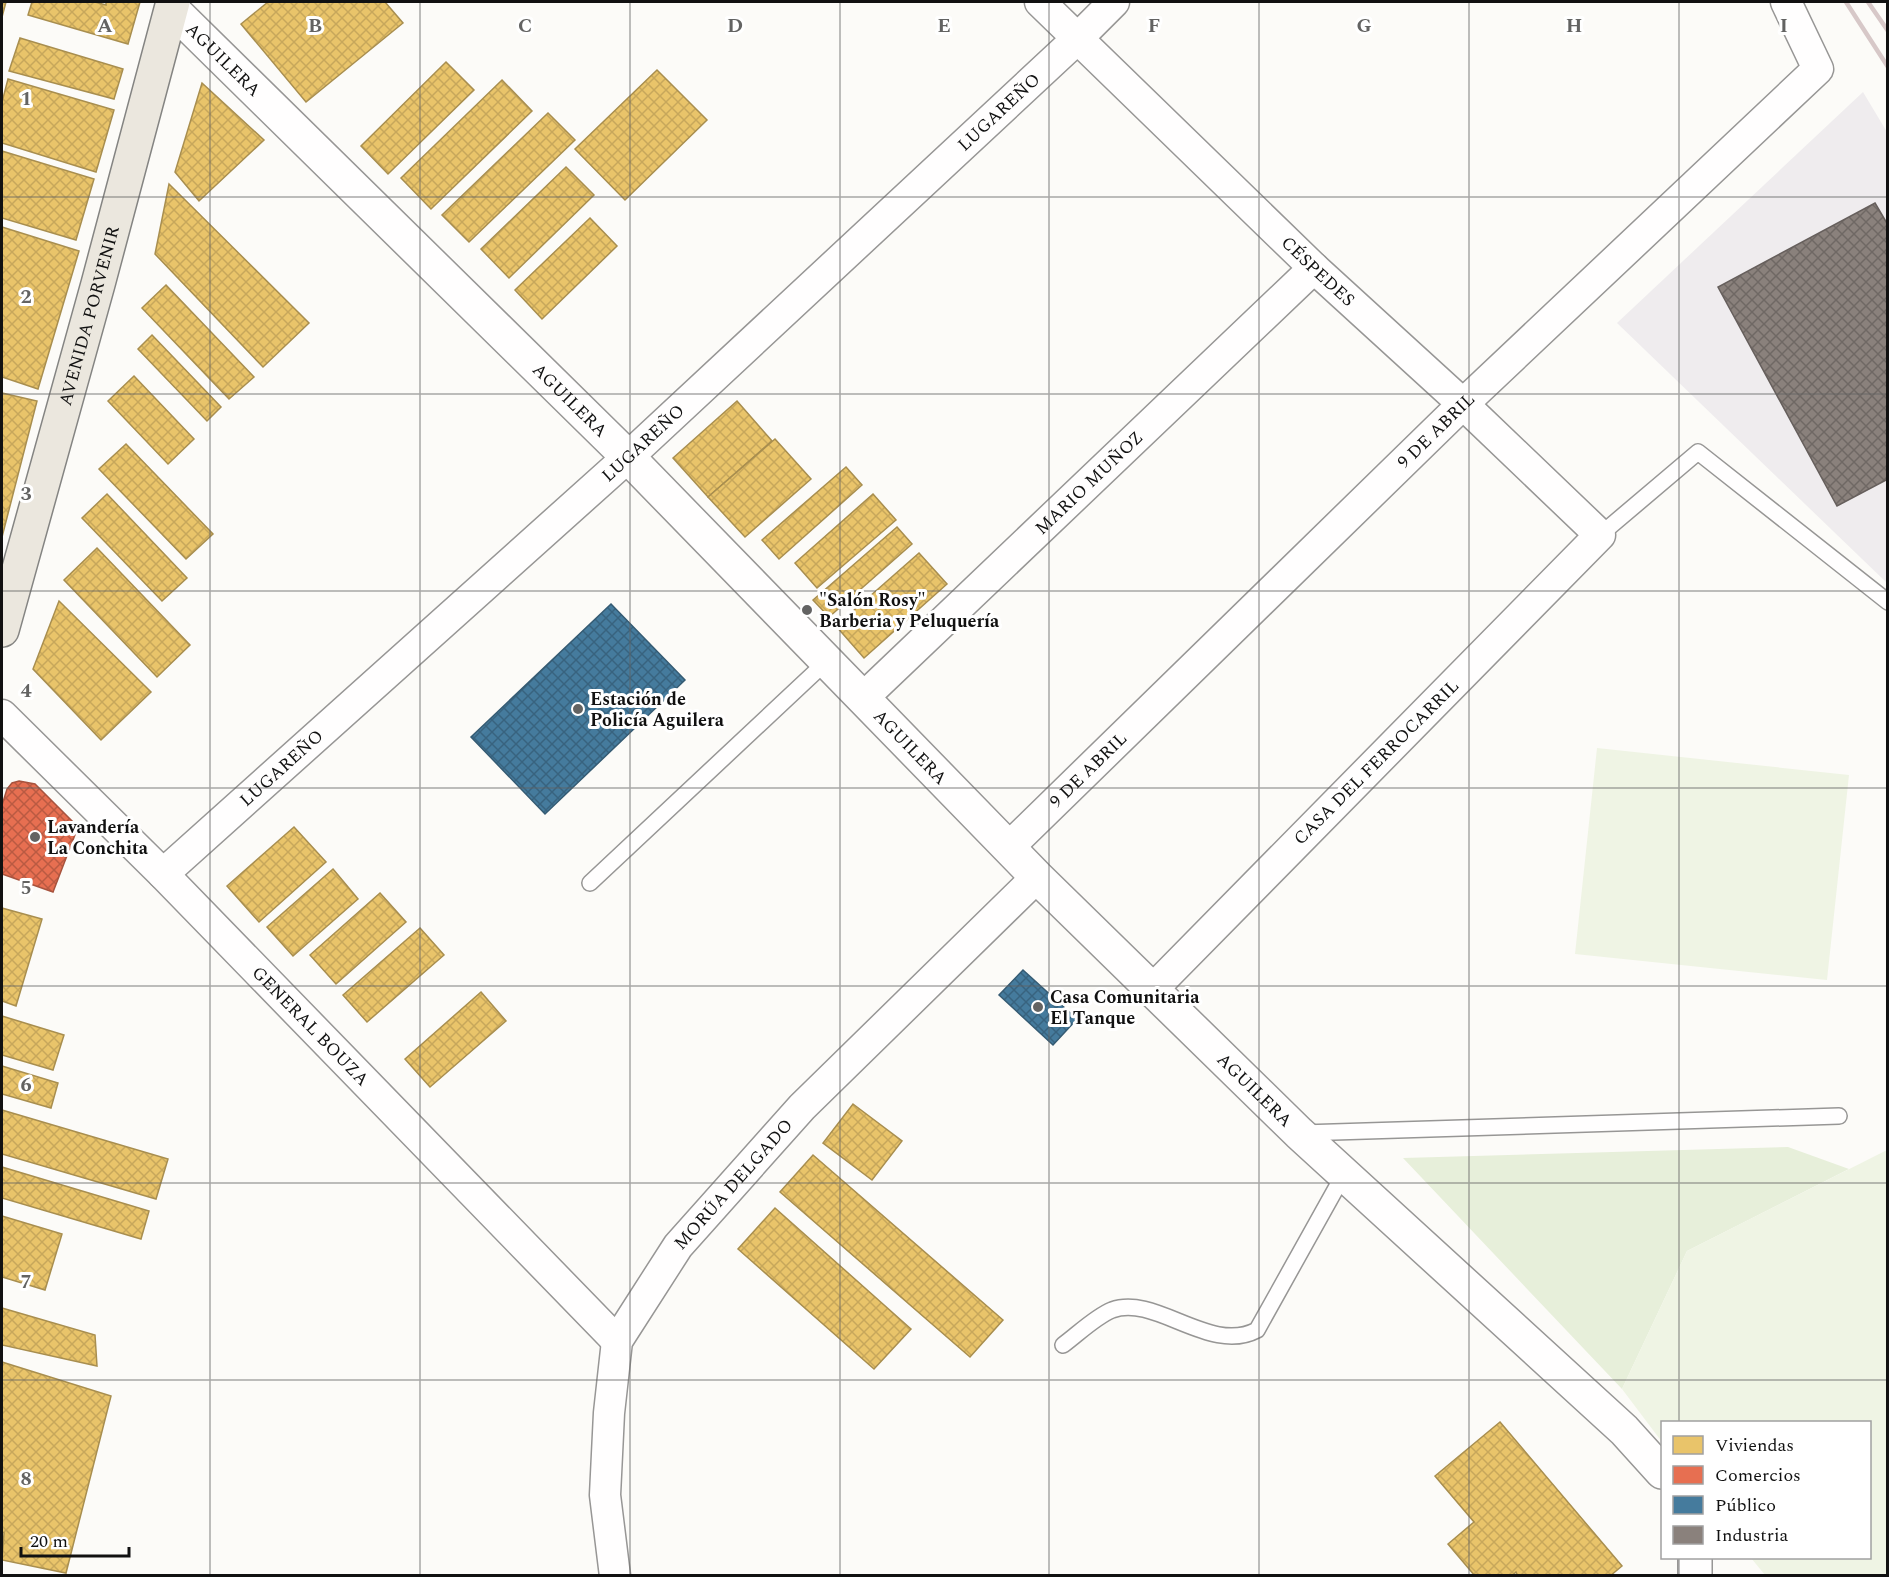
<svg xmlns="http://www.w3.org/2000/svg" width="1889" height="1577" font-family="Spectral,serif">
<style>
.industrial{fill:#efecee}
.grass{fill:#e7efda}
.pitch{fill:#eff4e4}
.homes{fill:url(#homes-cross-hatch);stroke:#a88e4f;stroke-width:1.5}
.shops{fill:url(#shops-cross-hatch);stroke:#a7533e;stroke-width:1.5}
.public{fill:url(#public-cross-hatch);stroke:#355b73;stroke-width:1.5}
.industry{fill:url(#industry-cross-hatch);stroke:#665f5c;stroke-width:1.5}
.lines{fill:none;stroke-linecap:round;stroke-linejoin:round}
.service-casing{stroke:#979695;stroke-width:18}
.minor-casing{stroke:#979695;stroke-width:33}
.tertiary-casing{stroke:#979695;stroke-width:36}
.primary-casing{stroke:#848482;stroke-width:36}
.service{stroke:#fffefe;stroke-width:15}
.minor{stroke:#fffefe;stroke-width:30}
.tertiary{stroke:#fffefe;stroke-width:33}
.primary{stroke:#ebe7de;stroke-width:33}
.rail{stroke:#d7c8c8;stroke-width:4.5}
.grid{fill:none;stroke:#636362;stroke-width:1.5;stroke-opacity:0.55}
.poi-dot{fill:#636362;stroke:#fff;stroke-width:2}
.labels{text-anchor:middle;stroke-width:6;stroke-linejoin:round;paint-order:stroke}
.street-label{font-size:18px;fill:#111;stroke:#fff}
.poi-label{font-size:18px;font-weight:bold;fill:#111;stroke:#fff;text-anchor:start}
.grid-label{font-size:20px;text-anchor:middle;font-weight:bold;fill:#636362;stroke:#fff;stroke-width:6;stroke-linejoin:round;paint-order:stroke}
</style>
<defs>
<pattern id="homes-cross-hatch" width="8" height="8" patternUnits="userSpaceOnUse" patternTransform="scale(1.5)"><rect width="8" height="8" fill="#e9c46a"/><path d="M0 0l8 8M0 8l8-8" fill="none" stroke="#c7a75b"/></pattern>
<pattern id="shops-cross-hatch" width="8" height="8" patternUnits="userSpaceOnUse" patternTransform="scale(1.5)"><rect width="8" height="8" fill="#e76f51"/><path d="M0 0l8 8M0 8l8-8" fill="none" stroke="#ba5a42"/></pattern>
<pattern id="public-cross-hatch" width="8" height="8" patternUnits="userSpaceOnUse" patternTransform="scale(1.5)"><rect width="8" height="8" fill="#457b9d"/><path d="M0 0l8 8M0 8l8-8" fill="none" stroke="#38637f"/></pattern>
<pattern id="industry-cross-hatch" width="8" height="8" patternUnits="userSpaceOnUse" patternTransform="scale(1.5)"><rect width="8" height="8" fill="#8a817c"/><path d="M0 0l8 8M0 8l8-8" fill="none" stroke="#6f6864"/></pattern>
</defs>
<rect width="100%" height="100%" fill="#fcfbf8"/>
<polygon class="industrial" points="1863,92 1887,132 1887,583 1617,323"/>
<polygon class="grass" points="1788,1147 1849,1169 1687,1251 1622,1389 1403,1158"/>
<g class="pitch">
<polygon points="1597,748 1849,775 1827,980 1575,954"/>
<polygon points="1887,1150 1887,1575 1765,1575 1751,1558 1870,1558 1870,1422 1662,1422 1662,1442 1622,1389 1687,1251"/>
</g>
<g class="homes">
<polygon points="2,2 6,2 2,17"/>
<polygon points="32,2 95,2 106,5 106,2 140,2 128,44 28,15"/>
<polygon points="268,2 385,2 403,23 306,102 241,24"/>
<polygon points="20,38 123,69 114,99 9,71"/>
<polygon points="446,62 474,90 388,174 361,146"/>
<polygon points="657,70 707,120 625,200 575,149"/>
<polygon points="8,79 114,110 96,172 2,143 2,102"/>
<polygon points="502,80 532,111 431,209 401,178"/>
<polygon points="202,83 264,140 199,201 175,172"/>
<polygon points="548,113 575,140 469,242 442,215"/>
<polygon points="2,151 94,179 76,240 2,218"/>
<polygon points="566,167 594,195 509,278 481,249"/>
<polygon points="169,184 309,323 263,367 155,254"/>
<polygon points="590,218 617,246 542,319 515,290"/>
<polygon points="2,227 79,251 38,389 2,377"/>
<polygon points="166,285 254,377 229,399 142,308"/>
<polygon points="152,335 221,407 207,421 138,349"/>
<polygon points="134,376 194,439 168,464 108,401"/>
<polygon points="2,393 37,401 2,537"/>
<polygon points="737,401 772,441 708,497 673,458"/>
<polygon points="775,439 811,479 745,537 708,497"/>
<polygon points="126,444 213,534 186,559 99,469"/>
<polygon points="846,467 862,485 779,559 762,540"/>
<polygon points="107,494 187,578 162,601 82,518"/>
<polygon points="873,494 896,520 817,588 795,563"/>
<polygon points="897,527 912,544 829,617 813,600"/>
<polygon points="97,548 190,645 157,677 64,580"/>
<polygon points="919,553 947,584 864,658 836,626"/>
<polygon points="59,601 151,692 101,740 33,669"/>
<polygon points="294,827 326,862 259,922 227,886"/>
<polygon points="333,869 358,899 293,956 267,927"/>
<polygon points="380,893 406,922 336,984 310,955"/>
<polygon points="2,908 42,919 16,1006 2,1001"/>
<polygon points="420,928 444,955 367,1022 343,995"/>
<polygon points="481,992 506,1021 430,1087 405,1059"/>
<polygon points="2,1016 64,1035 53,1070 2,1055"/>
<polygon points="2,1066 58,1083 51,1108 2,1094"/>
<polygon points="853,1104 902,1141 872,1180 823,1143"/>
<polygon points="2,1110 168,1159 156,1199 2,1154"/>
<polygon points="813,1155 1003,1320 970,1357 780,1192"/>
<polygon points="2,1167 149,1211 141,1239 2,1198"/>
<polygon points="775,1208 911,1329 874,1369 738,1249"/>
<polygon points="2,1216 62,1234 45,1290 2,1277"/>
<polygon points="2,1308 95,1335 97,1366 2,1345"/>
<polygon points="2,1362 111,1396 66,1573 2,1560 4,1533 2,1532"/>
<polygon points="1500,1422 1622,1566 1610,1576 1518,1576 1516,1572 1512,1576 1475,1576 1448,1544 1474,1522 1435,1476"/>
</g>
<polygon class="shops" points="19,781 35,784 78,827 53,892 2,874 2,805 7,789 12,783"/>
<g class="public">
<polygon points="611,604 685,680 545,814 471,737"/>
<polygon points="1023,970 1077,1019 1053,1045 999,995"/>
</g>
<polygon class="industry" points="1875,203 1888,225 1888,479 1837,506 1718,287"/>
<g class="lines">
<g class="service-casing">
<g id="service">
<polyline points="1600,535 1698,452 1888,602"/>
<polyline points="590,883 827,661"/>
<polyline points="1302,1133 1839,1116"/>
<path d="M 1063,1345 C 1078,1334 1095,1317 1112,1310 C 1156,1294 1210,1355 1257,1330 L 1344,1174"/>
</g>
</g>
<g class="minor-casing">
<g id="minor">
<path id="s1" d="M 1040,2 L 1314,268 L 1463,404 L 1600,535 L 1153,989"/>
<path id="s2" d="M 863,698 L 1314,268"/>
<path id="s3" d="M 2,715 L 163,874 L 617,1341"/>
<path id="s4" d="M 1008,848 L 1463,404 L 1818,69 L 1786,2"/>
<path id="s5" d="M 163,874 L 628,457 L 1077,39 L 1114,2"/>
<path id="s6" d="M 615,1576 L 605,1495 L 609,1413 L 617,1341 L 678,1246 L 802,1107 L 1037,877"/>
</g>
</g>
<g class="tertiary-casing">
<g id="tertiary">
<path id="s7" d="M 172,9 L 628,457 L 1037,877 L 1299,1133 L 1624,1430 L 1662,1472"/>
<polyline points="1695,1576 1695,1558"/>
</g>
</g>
<g class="primary-casing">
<g id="primary">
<path id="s8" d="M 2,630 L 98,284 L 173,2"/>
</g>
</g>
<use href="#service" class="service"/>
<use href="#minor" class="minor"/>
<use href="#tertiary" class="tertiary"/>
<use href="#primary" class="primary"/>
<g class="rail">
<polyline points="1846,2 1888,67"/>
<polyline points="1868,2 1888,31"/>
</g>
</g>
<path class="grid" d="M 210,2 L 210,1576M 420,2 L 420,1576M 630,2 L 630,1576M 840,2 L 840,1576M 1049,2 L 1049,1576M 1259,2 L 1259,1576M 1469,2 L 1469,1576M 1679,2 L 1679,1422M 2,197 L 1888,197M 2,394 L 1888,394M 2,591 L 1888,591M 2,788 L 1888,788M 2,986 L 1888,986M 2,1183 L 1888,1183M 2,1380 L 1888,1380M 1679,1558 L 1679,1576"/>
<g class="poi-dot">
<circle cx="807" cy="610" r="6"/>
<circle cx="578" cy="709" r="6"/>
<circle cx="35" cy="837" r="6"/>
<circle cx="1038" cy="1007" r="6"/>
</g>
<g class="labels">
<g class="street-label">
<text dy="6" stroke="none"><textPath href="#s7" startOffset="72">AGUILERA</textPath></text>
<text dy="6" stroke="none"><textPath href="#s5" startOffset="1131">LUGAREÑO</textPath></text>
<text dy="6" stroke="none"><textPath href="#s1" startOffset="387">CÉSPEDES</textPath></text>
<text dy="6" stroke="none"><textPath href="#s8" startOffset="326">AVENIDA PORVENIR</textPath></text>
<text dy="6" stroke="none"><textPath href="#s7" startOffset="558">AGUILERA</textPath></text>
<text dy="6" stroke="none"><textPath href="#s4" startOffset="598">9 DE ABRIL</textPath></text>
<text dy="6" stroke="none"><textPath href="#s5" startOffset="645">LUGAREÑO</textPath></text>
<text dy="6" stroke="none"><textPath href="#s2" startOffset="312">MARIO MUÑOZ</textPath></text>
<text dy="6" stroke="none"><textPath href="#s7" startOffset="1044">AGUILERA</textPath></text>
<text transform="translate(1376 762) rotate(-45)" y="6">CASA DEL FERROCARRIL</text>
<text dy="6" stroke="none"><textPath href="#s5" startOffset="159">LUGAREÑO</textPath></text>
<text dy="6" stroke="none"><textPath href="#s4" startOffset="112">9 DE ABRIL</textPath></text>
<text dy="6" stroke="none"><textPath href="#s3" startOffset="438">GENERAL BOUZA</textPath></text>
<text dy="6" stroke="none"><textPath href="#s7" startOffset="1530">AGUILERA</textPath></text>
<text dy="6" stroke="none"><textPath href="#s6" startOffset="432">MORÚA DELGADO</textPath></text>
</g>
<g class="poi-label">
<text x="819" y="606">"Salón Rosy"<tspan x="819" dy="21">Barberia y Peluquería</tspan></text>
<text x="590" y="705">Estación de<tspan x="590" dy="21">Policía Aguilera</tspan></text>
<text x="47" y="833">Lavandería<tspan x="47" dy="21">La Conchita</tspan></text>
<text x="1050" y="1003">Casa Comunitaria<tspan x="1050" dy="21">El Tanque</tspan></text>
</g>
</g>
<g class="grid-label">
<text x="105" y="32">A</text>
<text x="315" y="32">B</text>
<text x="525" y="32">C</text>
<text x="735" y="32">D</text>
<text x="944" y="32">E</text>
<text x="1154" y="32">F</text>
<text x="1364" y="32">G</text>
<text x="1574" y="32">H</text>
<text x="1784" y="32">I</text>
<text x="26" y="105">1</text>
<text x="26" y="303">2</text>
<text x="26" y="500">3</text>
<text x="26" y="697">4</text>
<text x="26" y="894">5</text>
<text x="26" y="1091">6</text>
<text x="26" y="1288">7</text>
<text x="26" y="1485">8</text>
</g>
<rect width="1889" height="1577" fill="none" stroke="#111111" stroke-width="6"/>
<rect x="1661" y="1421" width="210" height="138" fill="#ffffff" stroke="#a0a0a0" stroke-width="1.5"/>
<rect x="1673" y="1436" width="30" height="18" fill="#e9c46a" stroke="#a0a0a0" stroke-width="1.5"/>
<text x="1715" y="1451" font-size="18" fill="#111111">Viviendas</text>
<rect x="1673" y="1466" width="30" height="18" fill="#e76f51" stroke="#a0a0a0" stroke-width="1.5"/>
<text x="1715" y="1481" font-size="18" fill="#111111">Comercios</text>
<rect x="1673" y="1496" width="30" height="18" fill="#457b9d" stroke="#a0a0a0" stroke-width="1.5"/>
<text x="1715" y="1511" font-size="18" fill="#111111">Público</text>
<rect x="1673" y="1526" width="30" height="18" fill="#8a817c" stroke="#a0a0a0" stroke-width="1.5"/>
<text x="1715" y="1541" font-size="18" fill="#111111">Industria</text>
<path d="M21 1547v9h108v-9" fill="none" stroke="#111111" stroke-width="3"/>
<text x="30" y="1547" font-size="18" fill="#111111" stroke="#ffffff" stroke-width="4.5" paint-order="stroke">20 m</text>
</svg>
